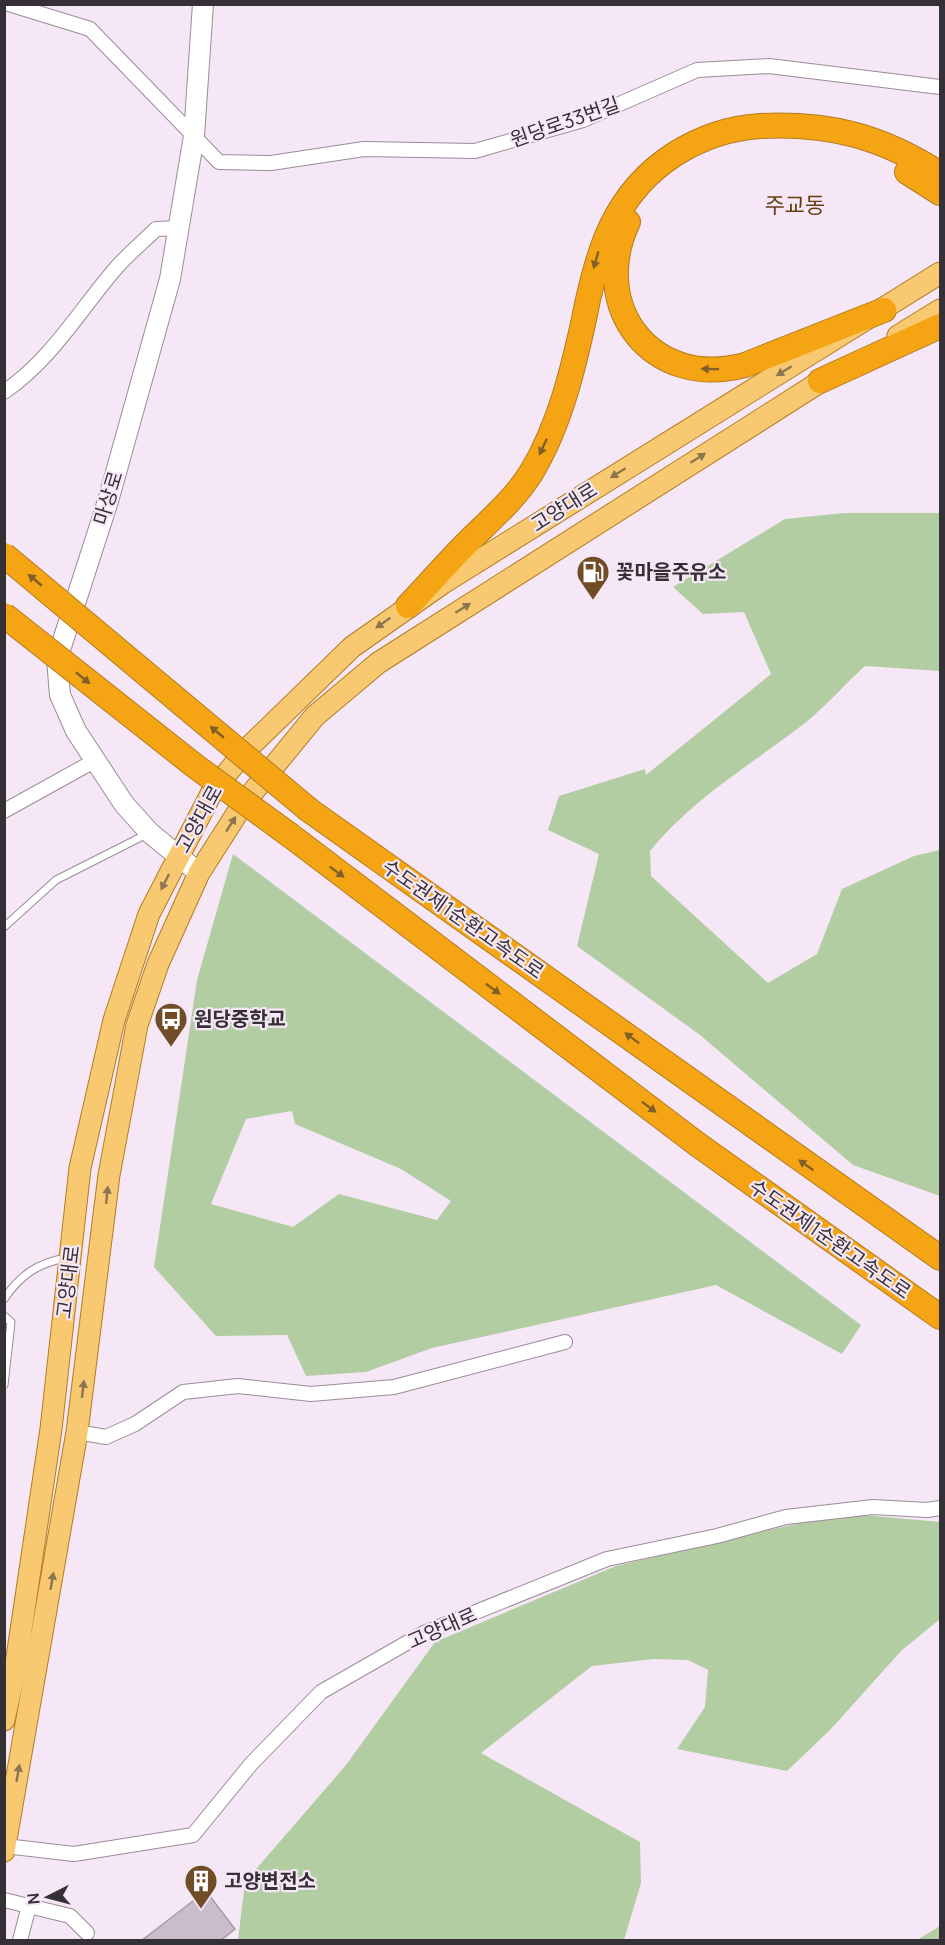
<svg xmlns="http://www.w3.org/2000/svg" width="945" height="1945" font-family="Manrope,'Noto Sans KR',sans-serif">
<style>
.green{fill:#b3cda3;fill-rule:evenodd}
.building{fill:#cabcca;stroke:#a99ba8;stroke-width:1.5}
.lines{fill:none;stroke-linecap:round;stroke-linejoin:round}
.lane-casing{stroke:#9a8c99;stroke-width:9}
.street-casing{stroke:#9a8c99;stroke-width:16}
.secondary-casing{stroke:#9a8c99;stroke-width:22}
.primary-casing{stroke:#b27c1f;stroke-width:23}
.highway-casing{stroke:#b27c1f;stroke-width:26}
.lane{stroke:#fff;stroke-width:7}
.street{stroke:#fff;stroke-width:14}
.secondary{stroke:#fff;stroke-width:20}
.primary{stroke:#f9c971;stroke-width:21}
.highway{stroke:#f5a513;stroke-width:24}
.highway-bridge-casing{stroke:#b27c1f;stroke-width:26;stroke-linecap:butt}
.highway-bridge{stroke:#f5a513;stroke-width:24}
.oneway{fill:#825f27}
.oneway2{fill:#8d7550}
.labels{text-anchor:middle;stroke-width:4.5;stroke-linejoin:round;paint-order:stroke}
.street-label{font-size:20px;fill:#353035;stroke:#f6e7f6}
.poi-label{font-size:20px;font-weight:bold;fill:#353035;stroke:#f6e7f6;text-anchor:start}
.quarter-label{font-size:22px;fill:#663f11;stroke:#f6e7f6}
</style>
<rect width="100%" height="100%" fill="#f6e7f6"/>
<g class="green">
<path d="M 844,513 L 940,513 L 940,671 L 865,666 C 845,684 826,706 805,723 C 752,764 693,798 650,851 L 651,876 L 768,983 L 817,954 L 842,889 L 914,856 L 940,850 L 940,1196 L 853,1165 L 700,1035 L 577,946 L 599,854 L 548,830 L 559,796 L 645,769 L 646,775 L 771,674 L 744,612 L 703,614 L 673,587 L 785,519 Z"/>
<path d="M 233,854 L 861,1325 L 842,1354 L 716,1285 L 432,1348 L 366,1372 L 306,1376 L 287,1335 L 216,1336 L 154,1267 L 197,980 ZM 292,1111 L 295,1124 L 401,1169 L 451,1201 L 437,1220 L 339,1194 L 293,1227 L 211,1204 L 246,1119 Z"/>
<polygon points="842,1513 940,1522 940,1619 901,1651 831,1729 787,1771 677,1749 705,1707 708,1670 688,1660 654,1659 592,1666 481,1753 640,1842 641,1883 624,1940 238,1940 245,1882 346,1765 435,1642 616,1566"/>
<polygon points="940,1926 940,1940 917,1940"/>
</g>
<polygon class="building" points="206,1891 235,1929 220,1941 141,1941"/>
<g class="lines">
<g class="lane-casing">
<g id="lane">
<polyline points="4,927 56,880 147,834"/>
<path d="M 4,1299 C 20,1275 38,1263 66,1258"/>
<polyline points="4,1316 11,1322 4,1385"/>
</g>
</g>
<g class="street-casing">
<g id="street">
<polyline points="9,4 90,29 219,162 271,163 364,149 475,151 583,120 697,70 769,66 940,87"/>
<path d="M 4,392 C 52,359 79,311 116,268 C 128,254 143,242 156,229 L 179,228"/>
<polyline points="4,811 96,760"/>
<polyline points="77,1432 106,1437 135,1424 183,1392 238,1386 311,1394 394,1387 565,1342"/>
<polyline points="5,1846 74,1854 193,1835 251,1764 321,1692 424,1633 607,1559 717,1536 786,1517 873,1507 927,1510 940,1508"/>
<polyline points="4,1900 70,1916 87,1933"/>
<polyline points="20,1940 29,1906"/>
</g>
</g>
<g class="secondary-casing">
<polyline id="secondary" points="199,873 150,833 124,804 76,731 60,695 57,659 108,501 170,279 194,136 203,4"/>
</g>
<g class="primary-casing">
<g id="primary">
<polyline points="898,336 940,310"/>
<polyline points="4,1720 16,1664 51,1429 80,1168 114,1020 149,914 213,790 248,748 352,647 443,583 940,273"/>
<polyline points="4,1851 77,1432 109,1175 137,1025 158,964 199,873 243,804 315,716 378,663 834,373"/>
</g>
</g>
<g class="highway-casing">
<g id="highway">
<polyline points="907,172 940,193"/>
<path d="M 628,222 C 588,307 652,390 745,365 L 884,310"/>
<polyline points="820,381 940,326"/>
<path d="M 408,606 C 428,585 447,563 467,543 C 490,520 514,500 531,473 C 559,427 573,370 584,319 C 597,252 614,193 675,154 C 702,137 729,128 760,126 C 830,123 881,136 940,174"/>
<polyline points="309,810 940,1258"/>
<polyline points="291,836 697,1144 940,1317"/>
</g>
</g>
<use href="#lane" class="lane"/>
<use href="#street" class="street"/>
<use href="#secondary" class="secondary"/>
<use href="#primary" class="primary"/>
<use href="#highway" class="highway"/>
<g class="highway-bridge-casing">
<g id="highway-bridge">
<polyline points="4,555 309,810"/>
<polyline points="4,615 195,766 291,836"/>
</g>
</g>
<use href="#highway-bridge" class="highway-bridge"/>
</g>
<defs><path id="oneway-solid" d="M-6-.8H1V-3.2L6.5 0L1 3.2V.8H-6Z" transform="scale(1.5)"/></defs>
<g class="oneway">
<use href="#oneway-solid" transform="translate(596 260) rotate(106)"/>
<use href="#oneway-solid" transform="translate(710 369) rotate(-179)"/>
<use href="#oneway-solid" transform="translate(543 447) rotate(115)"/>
<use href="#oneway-solid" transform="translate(35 580) rotate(-140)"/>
<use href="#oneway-solid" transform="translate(83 678) rotate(39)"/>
<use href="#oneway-solid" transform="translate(217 732) rotate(-140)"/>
<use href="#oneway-solid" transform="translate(337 872) rotate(37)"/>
<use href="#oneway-solid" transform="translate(493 989) rotate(37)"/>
<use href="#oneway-solid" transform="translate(632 1038) rotate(-143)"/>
<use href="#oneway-solid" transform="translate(649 1107) rotate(37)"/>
<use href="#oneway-solid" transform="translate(806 1165) rotate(-145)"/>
</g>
<g class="oneway2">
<use href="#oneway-solid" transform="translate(784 371) rotate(148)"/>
<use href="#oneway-solid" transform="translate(698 458) rotate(-32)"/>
<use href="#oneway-solid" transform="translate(618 473) rotate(148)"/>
<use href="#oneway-solid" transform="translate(463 608) rotate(-32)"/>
<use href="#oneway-solid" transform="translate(383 623) rotate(145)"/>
<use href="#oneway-solid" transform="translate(231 824) rotate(-57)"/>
<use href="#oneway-solid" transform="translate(165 882) rotate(117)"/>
<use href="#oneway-solid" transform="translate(107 1195) rotate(-84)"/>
<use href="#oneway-solid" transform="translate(83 1389) rotate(-83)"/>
<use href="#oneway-solid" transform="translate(52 1581) rotate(-80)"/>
<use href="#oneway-solid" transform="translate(18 1773) rotate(-80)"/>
</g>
<defs>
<g id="fuel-pin" transform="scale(1.725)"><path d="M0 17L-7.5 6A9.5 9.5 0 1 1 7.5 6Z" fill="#714d27" stroke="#f6e7f6"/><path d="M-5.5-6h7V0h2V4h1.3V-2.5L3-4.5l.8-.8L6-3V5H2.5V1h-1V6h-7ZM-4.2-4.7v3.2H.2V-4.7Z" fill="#fff"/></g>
<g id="bus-pin" transform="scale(1.725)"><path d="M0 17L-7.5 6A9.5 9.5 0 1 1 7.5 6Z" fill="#714d27" stroke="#f6e7f6"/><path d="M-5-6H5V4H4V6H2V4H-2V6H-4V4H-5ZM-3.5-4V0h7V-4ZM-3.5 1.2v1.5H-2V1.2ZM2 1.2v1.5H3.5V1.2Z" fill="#fff"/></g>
<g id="building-pin" transform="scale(1.725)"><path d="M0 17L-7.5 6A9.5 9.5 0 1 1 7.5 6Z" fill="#714d27" stroke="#f6e7f6"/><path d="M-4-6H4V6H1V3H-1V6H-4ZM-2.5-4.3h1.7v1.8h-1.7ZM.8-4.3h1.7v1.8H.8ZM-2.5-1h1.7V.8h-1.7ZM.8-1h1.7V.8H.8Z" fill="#fff"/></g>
</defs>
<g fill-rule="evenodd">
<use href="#fuel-pin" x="593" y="572"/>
<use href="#bus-pin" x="171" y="1019"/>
<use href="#building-pin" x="201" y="1881"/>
</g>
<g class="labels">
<g class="street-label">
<text transform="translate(565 122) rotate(-19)" y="7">원당로33번길</text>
<text transform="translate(108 498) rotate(-73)" y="7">마상로</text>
<text transform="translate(564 507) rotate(-32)" y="7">고양대로</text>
<text transform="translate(199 819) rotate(-61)" y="7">고양대로</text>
<text transform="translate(463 919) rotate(35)" y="7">수도권제1순환고속도로</text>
<text transform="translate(830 1239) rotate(35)" y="7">수도권제1순환고속도로</text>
<text transform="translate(68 1282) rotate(-83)" y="7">고양대로</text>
<text transform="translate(442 1628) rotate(-24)" y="7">고양대로</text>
</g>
<g class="poi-label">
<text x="616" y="579">꽃마을주유소</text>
<text x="194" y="1026">원당중학교</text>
<text x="224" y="1888">고양변전소</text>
</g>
<g class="quarter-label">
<text x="795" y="213">주교동</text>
</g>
</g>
<rect width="945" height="1945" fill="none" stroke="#353035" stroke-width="12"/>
<g transform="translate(48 1897) rotate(264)" stroke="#f6e7f6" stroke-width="4.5" paint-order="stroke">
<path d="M0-4.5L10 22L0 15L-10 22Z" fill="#353035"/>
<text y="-9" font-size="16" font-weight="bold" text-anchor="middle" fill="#353035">N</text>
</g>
</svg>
